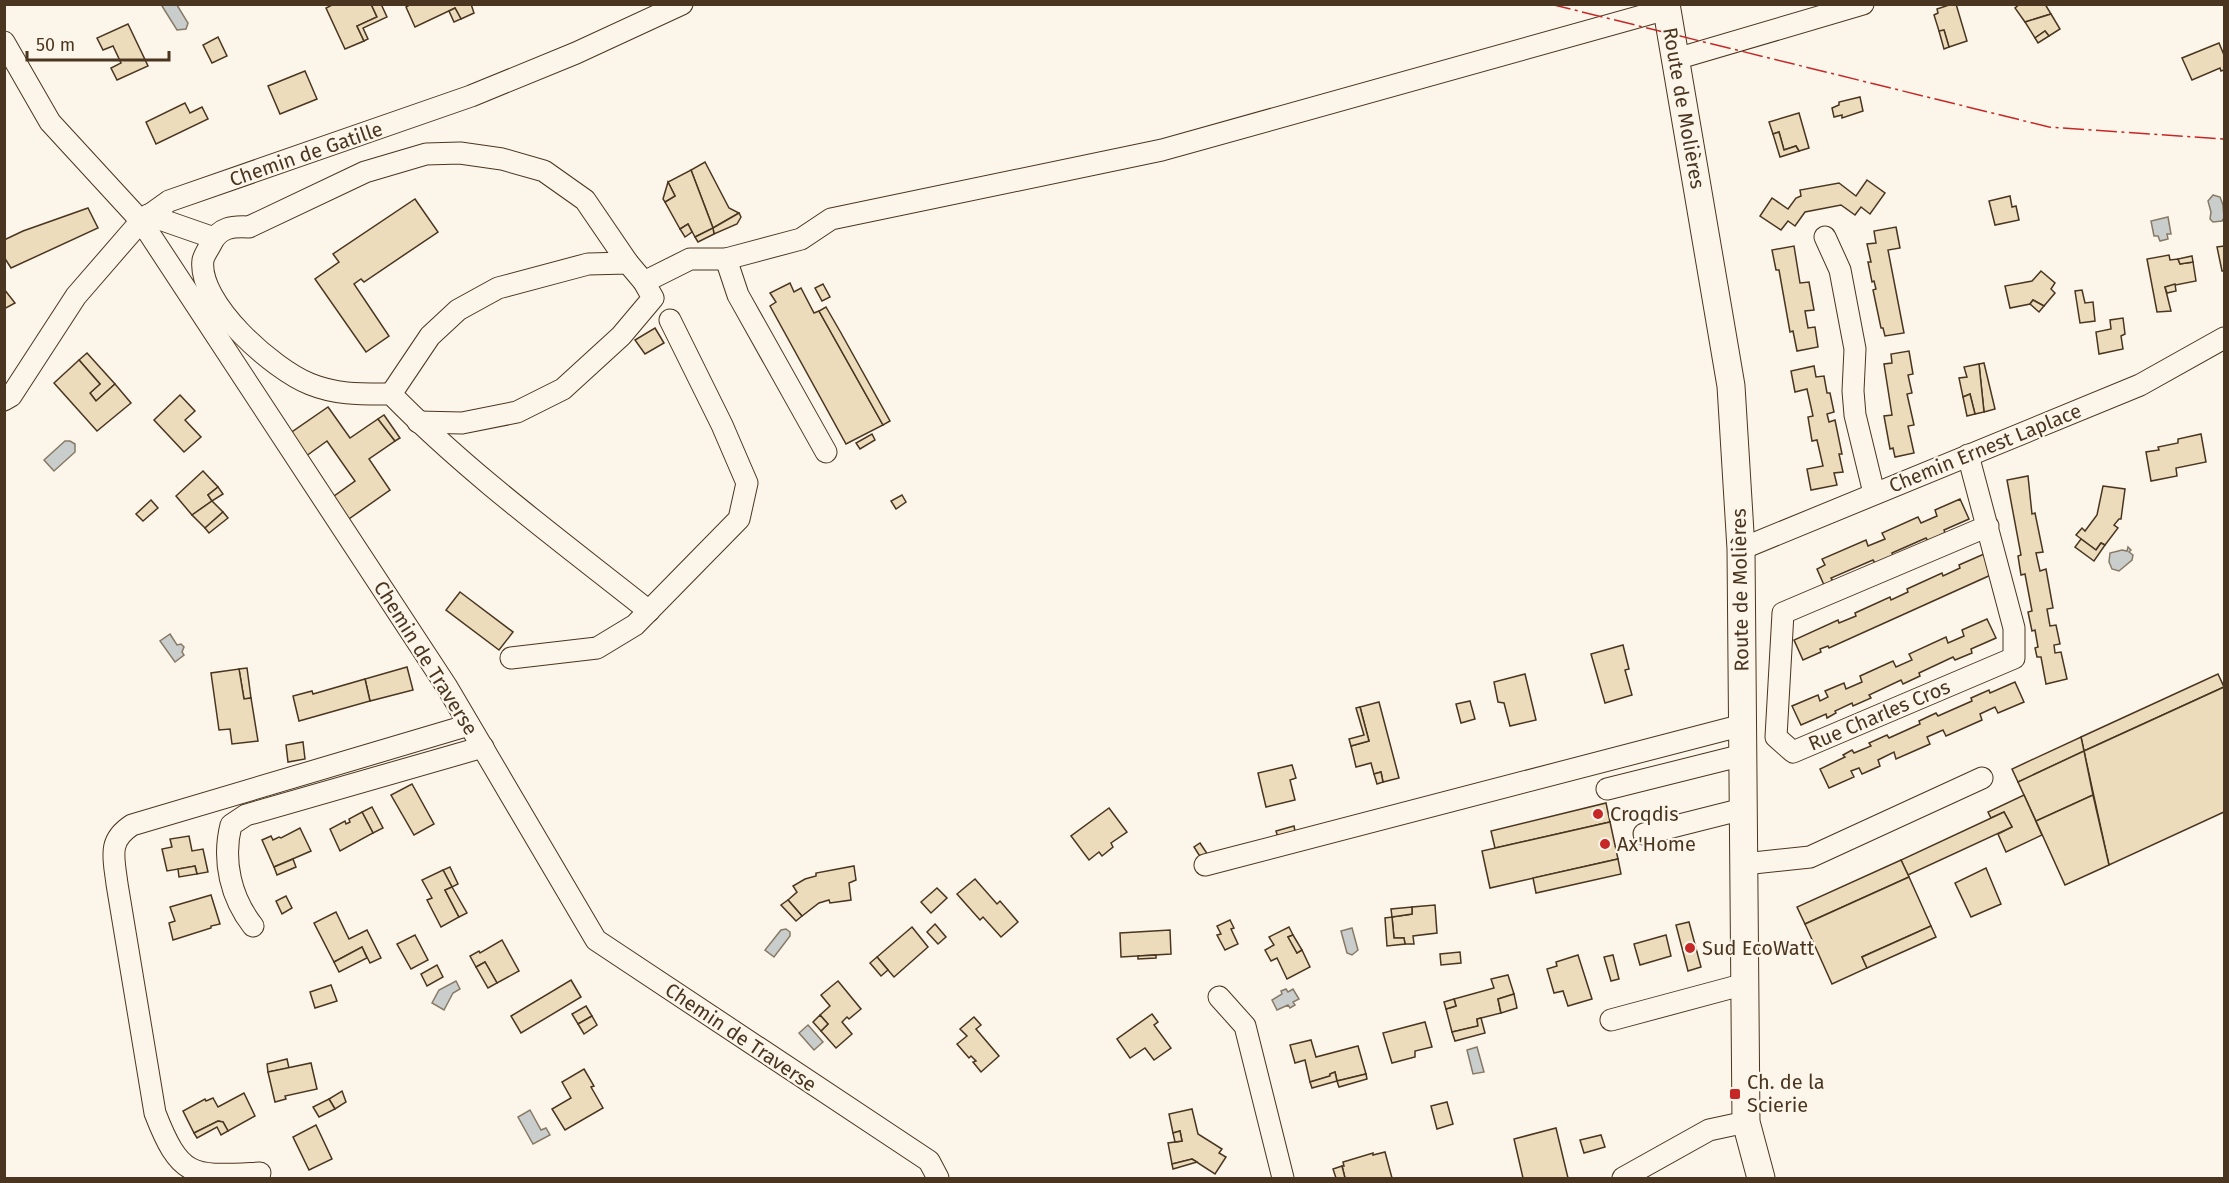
<svg xmlns="http://www.w3.org/2000/svg" width="2229" height="1183" font-family="'Fira Sans',sans-serif">
<style>
.water{fill:#c9cecd;stroke:#887966;stroke-width:1.5}
.building{fill:#ecdcbc;stroke:#4a3520;stroke-width:1.5}
.lines{fill:none;stroke-linecap:round;stroke-linejoin:round}
.minor-casing{stroke:#4a3520;stroke-width:23}
.major-casing{stroke:#4a3520;stroke-width:29}
.minor{stroke:#fbf6e9;stroke-width:21}
.major{stroke:#fbf6e9;stroke-width:27}
.power{stroke:#c62828;stroke-width:1.5;stroke-dasharray:21 4.5 3 4.5;stroke-linecap:butt}
.poi-dot{fill:#c62828;stroke:#fbf6e9;stroke-width:2}
.labels{text-anchor:middle;stroke-width:4.5;stroke-linejoin:round;paint-order:stroke}
.street-label{font-size:20px;fill:#4a3520;stroke:#fbf6e9}
.poi-label{font-size:20px;fill:#4a3520;stroke:#fbf6e9;text-anchor:start}
</style>
<rect width="100%" height="100%" fill="#fbf6e9"/>
<g class="water">
<polygon points="164,5 177,5 188,23 186,29 177,30 162,6"/>
<polygon points="2213,195 2220,197 2223,205 2224,218 2222,221 2213,222 2210,219 2211,212 2208,201"/>
<polygon points="2168,217 2171,234 2167,234 2168,239 2160,241 2158,236 2154,236 2151,221"/>
<polygon points="65,441 70,441 75,444 75,452 54,471 44,460"/>
<polygon points="2128,547 2131,550 2129,552 2133,555 2132,560 2119,571 2112,569 2109,562 2110,553 2122,550 2127,551"/>
<polygon points="170,634 177,645 181,644 184,647 182,652 184,655 175,662 160,641"/>
<polygon points="1352,928 1358,950 1352,955 1347,953 1341,931"/>
<polygon points="786,929 790,932 790,936 774,957 765,950 781,930"/>
<polygon points="456,981 460,989 453,993 444,1010 432,1003 439,990"/>
<polygon points="1286,989 1288,992 1293,989 1299,999 1293,1002 1295,1005 1290,1008 1288,1005 1277,1010 1272,1000 1282,994 1281,991"/>
<polygon points="808,1025 823,1042 814,1050 799,1033"/>
<polygon points="1477,1047 1484,1072 1473,1074 1467,1050"/>
<polygon points="530,1110 541,1130 546,1128 550,1135 533,1144 518,1117"/>
</g>
<g class="building">
<polygon points="334,4 371,4 377,17 357,26 364,41 345,49 326,8"/>
<polygon points="371,4 381,4 387,17 363,28 368,39 364,41 357,26 377,17"/>
<polygon points="411,4 471,4 474,13 461,19 455,8 415,27 406,7"/>
<polygon points="1952,4 1956,4 1967,41 1949,47 1944,30 1939,31 1934,15 1938,13 1937,9"/>
<polygon points="2020,4 2045,4 2051,14 2025,22 2015,8"/>
<polygon points="455,8 461,19 454,22 449,11"/>
<polygon points="2051,14 2060,29 2049,36 2045,31 2035,38 2025,22"/>
<polygon points="128,24 148,66 117,80 111,68 121,63 113,46 103,50 97,38"/>
<polygon points="1944,30 1949,47 1944,49 1939,31"/>
<polygon points="2045,31 2049,36 2038,43 2035,38"/>
<polygon points="218,37 227,56 212,63 203,45"/>
<polygon points="2219,43 2224,55 2224,70 2221,71 2220,68 2192,80 2182,58"/>
<polygon points="305,71 317,99 280,114 268,86"/>
<polygon points="1860,97 1863,111 1842,118 1842,115 1834,117 1832,108 1839,105 1839,102"/>
<polygon points="185,103 190,113 202,107 208,119 156,144 146,122"/>
<polygon points="1799,113 1809,148 1799,151 1796,146 1784,150 1779,132 1773,134 1769,122"/>
<polygon points="1779,132 1784,150 1796,146 1799,151 1780,157 1773,134"/>
<polygon points="705,162 729,208 739,213 713,228 691,170"/>
<polygon points="691,170 713,228 695,237 688,224 680,229 665,202 675,196 668,182"/>
<polygon points="1867,180 1885,193 1870,214 1861,207 1855,215 1841,205 1805,212 1795,226 1788,221 1781,230 1760,216 1772,198 1788,209 1796,198 1801,196 1800,190 1839,183 1856,196"/>
<polygon points="668,182 675,196 665,202 663,199"/>
<polygon points="2010,196 2012,207 2016,206 2019,220 1995,225 1989,201"/>
<polygon points="415,199 438,232 364,282 361,279 354,284 389,336 366,352 315,279 339,262 333,254"/>
<polygon points="88,208 98,228 11,268 4,257 4,240 23,231"/>
<polygon points="739,213 741,217 737,224 714,234 713,228"/>
<polygon points="688,224 692,232 685,237 680,229"/>
<polygon points="1896,227 1900,248 1888,250 1904,333 1885,336 1883,328 1881,328 1873,290 1876,289 1874,281 1872,282 1868,262 1871,262 1867,244 1876,243 1874,231"/>
<polygon points="713,228 714,234 698,242 695,237"/>
<polygon points="1794,246 1800,283 1809,282 1814,310 1805,311 1808,328 1815,327 1818,347 1797,351 1793,331 1790,332 1779,270 1776,270 1772,250"/>
<polygon points="2224,246 2224,271 2222,271 2217,247"/>
<polygon points="2169,255 2170,260 2178,259 2180,264 2193,262 2196,281 2165,287 2171,311 2157,312 2147,259"/>
<polygon points="2192,256 2193,262 2180,264 2178,259"/>
<polygon points="2041,271 2055,283 2051,289 2055,293 2044,306 2033,300 2030,304 2010,308 2005,286 2032,281"/>
<polygon points="790,283 794,292 801,288 814,313 819,311 883,425 846,444 770,306 776,302 770,293"/>
<polygon points="823,284 830,297 822,301 815,288"/>
<polygon points="2175,284 2176,291 2167,293 2165,287"/>
<polygon points="4,289 15,303 4,309"/>
<polygon points="2082,290 2085,303 2093,302 2095,321 2080,323 2075,291"/>
<polygon points="2033,300 2044,306 2039,312 2030,304"/>
<polygon points="826,307 841,333 890,421 883,425 819,311"/>
<polygon points="2123,318 2125,334 2121,336 2123,349 2099,354 2096,332 2111,329 2110,320"/>
<polygon points="655,328 664,343 645,354 635,340"/>
<polygon points="1909,351 1913,374 1908,375 1912,393 1907,394 1914,425 1908,426 1914,453 1895,457 1893,448 1890,449 1884,416 1892,415 1884,364 1892,363 1891,354"/>
<polygon points="87,353 115,384 96,401 90,393 100,384 79,360"/>
<polygon points="79,360 100,384 90,393 96,401 115,384 131,403 97,431 54,383"/>
<polygon points="1984,363 1995,409 1984,412 1979,364"/>
<polygon points="1979,364 1984,412 1975,414 1970,394 1963,397 1959,378 1967,377 1964,367"/>
<polygon points="1814,366 1816,377 1824,376 1827,393 1830,393 1834,412 1827,414 1829,422 1835,420 1842,454 1839,454 1843,472 1834,473 1837,485 1811,490 1807,469 1823,466 1817,440 1812,441 1808,417 1813,416 1807,389 1795,392 1791,371"/>
<polygon points="1970,394 1975,414 1967,416 1963,397"/>
<polygon points="180,395 195,411 185,420 201,437 184,452 154,420"/>
<polygon points="328,407 350,438 378,419 395,441 369,459 390,490 346,521 330,499 355,481 327,441 302,459 286,436"/>
<polygon points="384,415 400,438 395,441 378,419"/>
<polygon points="872,434 875,440 860,449 856,443"/>
<polygon points="2201,434 2206,462 2176,468 2177,476 2151,481 2146,452 2159,450 2158,447 2178,443 2178,439"/>
<polygon points="203,471 218,487 208,495 212,501 192,515 176,496"/>
<polygon points="2028,476 2032,514 2035,513 2043,552 2036,553 2040,571 2046,569 2053,608 2047,609 2050,626 2056,625 2060,644 2054,645 2055,653 2061,652 2067,679 2046,684 2041,657 2037,657 2035,648 2038,647 2035,630 2032,631 2028,612 2032,611 2025,574 2021,575 2018,556 2021,555 2007,480"/>
<polygon points="2103,486 2125,489 2121,519 2119,519 2114,525 2118,528 2105,545 2101,543 2096,550 2076,535 2082,528 2085,531 2097,515"/>
<polygon points="218,487 223,494 212,501 208,495"/>
<polygon points="902,495 906,502 896,509 891,501"/>
<polygon points="1960,499 1969,519 1944,530 1945,533 1928,541 1926,538 1892,553 1893,556 1875,563 1873,560 1831,578 1833,581 1824,585 1817,569 1825,565 1822,559 1866,540 1868,546 1885,539 1882,533 1918,517 1921,523 1937,516 1935,510"/>
<polygon points="151,500 158,508 143,521 136,514"/>
<polygon points="212,501 223,512 205,528 192,515"/>
<polygon points="223,512 228,518 209,533 205,528"/>
<polygon points="2081,539 2096,550 2101,543 2105,545 2094,561 2075,547"/>
<polygon points="1984,554 1993,574 1829,648 1828,646 1820,649 1821,652 1803,660 1794,640 1838,620 1839,623 1856,616 1855,613 1890,597 1891,600 1908,592 1907,589 1942,573 1943,576 1960,568 1959,565"/>
<polygon points="460,592 513,632 499,650 446,610"/>
<polygon points="1987,619 1996,638 1971,649 1972,653 1955,660 1953,657 1919,673 1920,676 1903,684 1901,680 1869,695 1871,698 1853,706 1852,703 1835,711 1836,713 1827,718 1826,714 1801,725 1792,706 1818,695 1820,701 1828,697 1825,691 1844,683 1846,689 1862,682 1860,676 1893,661 1896,667 1912,660 1909,654 1946,637 1948,643 1964,636 1962,630"/>
<polygon points="1623,645 1629,669 1625,670 1632,695 1605,703 1591,654"/>
<polygon points="407,667 413,690 370,701 365,679"/>
<polygon points="247,668 251,698 244,699 239,669"/>
<polygon points="239,669 244,699 251,698 258,741 232,744 230,729 219,730 211,673"/>
<polygon points="1525,674 1536,720 1510,726 1504,703 1498,702 1494,682"/>
<polygon points="2218,674 2224,687 2084,751 2081,737"/>
<polygon points="365,679 370,701 299,721 293,696 312,691 313,694"/>
<polygon points="2015,682 2024,702 1998,713 1995,707 1980,714 1982,720 1946,736 1943,730 1927,737 1930,744 1896,759 1894,752 1878,760 1880,766 1862,774 1859,768 1851,771 1854,777 1829,788 1820,769 1845,757 1843,755 1852,750 1854,753 1871,746 1869,743 1887,735 1889,738 1920,724 1919,721 1936,713 1938,716 1972,701 1971,698 1989,690 1990,693"/>
<polygon points="2224,687 2224,812 2109,865 2084,751"/>
<polygon points="1470,701 1475,719 1461,723 1456,704"/>
<polygon points="1379,702 1399,778 1383,782 1381,772 1374,774 1371,763 1356,767 1351,746 1369,741 1360,707"/>
<polygon points="1360,707 1369,741 1351,746 1349,739 1364,735 1356,708"/>
<polygon points="2081,737 2084,751 2018,782 2012,769"/>
<polygon points="303,742 305,759 288,762 286,745"/>
<polygon points="2084,751 2093,795 2036,821 2018,782"/>
<polygon points="1292,765 1296,778 1290,780 1295,800 1266,807 1258,773"/>
<polygon points="1381,772 1383,782 1377,784 1374,774"/>
<polygon points="412,784 434,824 414,835 391,795"/>
<polygon points="2024,795 2042,835 2006,852 1998,834 2012,827 2004,812 1991,818 1988,812"/>
<polygon points="2093,795 2109,865 2065,885 2036,821"/>
<polygon points="1606,803 1610,822 1495,848 1491,831"/>
<polygon points="372,807 383,828 373,833 362,812"/>
<polygon points="1109,808 1127,832 1111,843 1113,847 1102,856 1099,852 1089,860 1071,836"/>
<polygon points="362,812 373,833 340,851 330,829 345,821 346,824 350,822 349,819"/>
<polygon points="2004,812 2012,827 1908,875 1901,860"/>
<polygon points="1610,822 1618,859 1490,888 1482,851"/>
<polygon points="1294,826 1296,836 1279,841 1276,831"/>
<polygon points="300,828 311,851 274,867 262,840 271,836 273,840 279,837 281,838"/>
<polygon points="189,836 192,851 203,849 208,872 197,874 195,866 167,871 162,849 172,847 170,839"/>
<polygon points="1200,843 1208,855 1201,858 1194,847"/>
<polygon points="293,859 296,867 277,875 274,867"/>
<polygon points="1618,859 1621,874 1536,893 1533,878"/>
<polygon points="1901,860 1909,877 1805,924 1797,907"/>
<polygon points="195,866 197,874 179,877 178,869"/>
<polygon points="854,866 856,880 849,883 851,900 830,903 829,900 819,903 802,916 788,900 797,892 793,886 805,879 816,876 816,873"/>
<polygon points="450,867 458,884 452,887 443,870"/>
<polygon points="1986,868 2001,904 1971,917 1955,883"/>
<polygon points="443,870 452,887 445,890 459,917 441,927 427,900 432,898 422,880"/>
<polygon points="1909,877 1931,926 1862,957 1867,968 1832,984 1805,924"/>
<polygon points="975,879 997,904 1000,901 1018,922 1001,937 983,917 980,920 957,894"/>
<polygon points="452,887 467,913 459,917 445,890"/>
<polygon points="937,888 947,898 931,913 921,902"/>
<polygon points="211,895 220,924 211,926 211,928 173,940 169,923 175,921 170,907"/>
<polygon points="286,896 292,908 282,914 276,901"/>
<polygon points="788,900 802,916 796,921 781,905"/>
<polygon points="1435,905 1437,933 1413,936 1414,944 1405,944 1404,938 1394,938 1392,917 1412,914 1412,907"/>
<polygon points="1412,907 1412,914 1392,917 1391,909"/>
<polygon points="336,912 349,939 367,930 381,958 370,963 362,947 334,962 314,923"/>
<polygon points="1392,917 1394,938 1404,938 1405,944 1387,946 1385,918"/>
<polygon points="1230,920 1234,928 1231,929 1238,944 1225,950 1217,935 1221,934 1217,926"/>
<polygon points="1689,922 1701,967 1688,971 1676,925"/>
<polygon points="935,924 946,937 938,944 927,932"/>
<polygon points="1931,926 1936,937 1867,968 1862,957"/>
<polygon points="912,927 928,947 894,977 877,957"/>
<polygon points="1289,927 1293,935 1288,937 1297,953 1302,950 1310,967 1287,979 1277,958 1271,961 1265,950 1274,945 1269,937"/>
<polygon points="1170,930 1171,954 1121,957 1120,933"/>
<polygon points="415,935 428,960 411,969 397,944"/>
<polygon points="1293,935 1302,950 1297,953 1288,937"/>
<polygon points="1666,935 1671,956 1640,965 1634,944"/>
<polygon points="502,940 519,971 497,983 485,962 476,967 470,956 479,951 480,953"/>
<polygon points="362,947 367,958 339,972 334,962"/>
<polygon points="1460,952 1461,963 1441,965 1440,954"/>
<polygon points="1156,955 1156,958 1138,959 1138,956"/>
<polygon points="1578,955 1592,999 1568,1006 1563,991 1554,993 1547,969 1557,966 1556,962"/>
<polygon points="1613,955 1619,979 1611,981 1604,957"/>
<polygon points="877,957 888,970 881,976 870,963"/>
<polygon points="485,962 497,983 488,988 476,967"/>
<polygon points="437,965 443,977 427,986 421,974"/>
<polygon points="1508,975 1514,994 1498,999 1501,1013 1477,1019 1478,1026 1452,1032 1446,1009 1456,1006 1454,999 1494,988 1491,979"/>
<polygon points="571,980 581,997 521,1033 511,1016"/>
<polygon points="838,981 861,1009 849,1019 847,1017 842,1022 852,1034 836,1048 821,1031 828,1024 820,1015 830,1006 821,995"/>
<polygon points="331,985 337,1001 315,1008 310,992"/>
<polygon points="1514,994 1517,1008 1501,1013 1498,999"/>
<polygon points="1454,999 1456,1006 1446,1009 1444,1002"/>
<polygon points="586,1006 592,1016 578,1024 572,1014"/>
<polygon points="1152,1014 1158,1022 1154,1025 1171,1048 1154,1060 1145,1048 1130,1058 1117,1039"/>
<polygon points="820,1015 828,1024 821,1031 813,1022"/>
<polygon points="592,1016 597,1025 584,1034 578,1024"/>
<polygon points="974,1017 981,1025 976,1029 999,1056 981,1072 973,1062 976,1061 971,1056 969,1058 957,1044 967,1036 960,1029"/>
<polygon points="1481,1018 1485,1033 1455,1041 1452,1032 1478,1026 1477,1019"/>
<polygon points="1425,1022 1432,1047 1415,1051 1415,1057 1392,1063 1383,1033"/>
<polygon points="1311,1040 1316,1057 1358,1046 1366,1074 1337,1081 1335,1072 1330,1074 1330,1076 1310,1082 1305,1060 1295,1063 1290,1045"/>
<polygon points="287,1059 289,1068 268,1072 267,1064"/>
<polygon points="311,1063 317,1089 285,1096 286,1099 275,1102 268,1072"/>
<polygon points="584,1069 594,1086 591,1087 603,1108 565,1130 552,1109 571,1098 562,1082"/>
<polygon points="1335,1072 1337,1081 1312,1088 1310,1082 1330,1076 1330,1074"/>
<polygon points="1366,1074 1367,1079 1339,1087 1337,1081"/>
<polygon points="342,1091 346,1102 335,1109 329,1099"/>
<polygon points="244,1093 255,1116 228,1131 223,1122 218,1121 194,1133 183,1111 205,1099 206,1101 213,1098 218,1107"/>
<polygon points="329,1099 335,1109 319,1117 313,1107"/>
<polygon points="1447,1102 1453,1124 1437,1129 1431,1106"/>
<polygon points="1192,1109 1198,1134 1222,1149 1219,1153 1226,1157 1215,1174 1192,1159 1172,1164 1168,1143 1182,1141 1180,1131 1173,1133 1169,1114"/>
<polygon points="218,1121 223,1122 228,1131 221,1135 217,1127 197,1138 194,1133"/>
<polygon points="316,1125 332,1159 309,1170 293,1137"/>
<polygon points="1556,1128 1568,1178 1523,1178 1514,1139"/>
<polygon points="1180,1131 1182,1141 1175,1142 1173,1133"/>
<polygon points="1601,1135 1605,1147 1584,1153 1580,1140"/>
<polygon points="1385,1152 1392,1178 1345,1178 1342,1166 1344,1166 1343,1162 1373,1153 1373,1155"/>
<polygon points="1192,1159 1197,1162 1173,1169 1172,1164"/>
<polygon points="1342,1166 1345,1178 1336,1178 1333,1169"/>
</g>
<g class="lines">
<g class="minor-casing">
<g id="minor">
<polyline points="4,42 50,122 141,221 447,687 596,940 929,1161 938,1178"/>
<polyline points="1676,59 1863,4"/>
<polyline points="148,215 214,238"/>
<polyline points="1825,237 1840,270 1855,349 1853,391 1855,415 1874,493"/>
<polyline points="726,259 738,295 826,452"/>
<path d="M 628,263 L 585,200 L 544,171 L 502,159 L 460,153 L 426,154 L 365,172 L 249,227 C 233,226 219,227 211,244 C 209,248 204,255 203,260 C 197,303 274,370 310,384 C 337,395 362,394 391,394 C 469,474 561,541 649,611"/>
<polyline points="644,282 690,259 726,259 801,239 831,219 1162,150 1667,9"/>
<polyline points="391,394 430,336 458,310 498,288 588,264 628,263 644,282 653,298 621,336 563,389 517,412 462,423 418,422"/>
<polyline points="4,400 11,396 76,296 141,221 169,201 471,96 576,53 682,4"/>
<polyline points="1968,455 2014,628 2014,658 1793,752 1776,737 1783,613 1988,526"/>
<polyline points="1741,549 2140,385 2224,338"/>
<polyline points="511,658 597,648 635,625 739,519 747,483 722,425 670,320"/>
<polyline points="1607,789 1743,755"/>
<polyline points="1644,834 1743,809"/>
<polyline points="1744,864 1810,857 1982,778"/>
<polyline points="1205,865 1743,725"/>
<path d="M 253,926 C 231,898 222,861 231,825 L 246,815 L 483,747"/>
<polyline points="1219,997 1245,1026 1283,1178"/>
<polyline points="1611,1020 1745,984"/>
<path d="M 260,1173 C 193,1176 181,1180 155,1113 L 117,884 C 114,858 107,841 132,825 L 469,725"/>
<polyline points="1623,1178 1709,1130 1746,1122"/>
</g>
</g>
<g class="major-casing">
<polyline id="major" points="1666,4 1731,386 1741,549 1746,1122 1761,1178"/>
</g>
<use href="#minor" class="minor"/>
<use href="#major" class="major"/>
<polyline class="power" points="1550,4 2049,127 2224,139"/>
</g>
<g class="poi-dot">
<circle cx="1598" cy="814" r="6"/>
<circle cx="1605" cy="844" r="6"/>
<circle cx="1690" cy="948" r="6"/>
<rect x="1729" y="1088" width="12" height="12" rx="3"/>
</g>
<g class="labels">
<g class="street-label">
<text transform="translate(1684 108) rotate(80)" y="7">Route de Molières</text>
<text transform="translate(306 154) rotate(-19)" y="7">Chemin de Gatille</text>
<text transform="translate(1985 448) rotate(-22)" y="7">Chemin Ernest Laplace</text>
<text transform="translate(1740 590) rotate(-91)" y="7">Route de Molières</text>
<text transform="translate(426 658) rotate(58)" y="7">Chemin de Traverse</text>
<text transform="translate(1879 715) rotate(-23)" y="7">Rue Charles Cros</text>
<text transform="translate(741 1037) rotate(34)" y="7">Chemin de Traverse</text>
</g>
<g class="poi-label">
<text x="1610" y="821">Croqdis</text>
<text x="1617" y="851">Ax'Home</text>
<text x="1702" y="955">Sud EcoWatt</text>
<text x="1747" y="1089">Ch. de la<tspan x="1747" dy="23">Scierie</tspan></text>
</g>
</g>
<rect width="2229" height="1183" fill="none" stroke="#4a3520" stroke-width="12"/>
<path d="M27 51v9h142v-9" fill="none" stroke="#4a3520" stroke-width="3"/>
<text x="36" y="51" font-size="18" fill="#4a3520" stroke="#fbf6e9" stroke-width="4.5" paint-order="stroke">50 m</text>
</svg>
